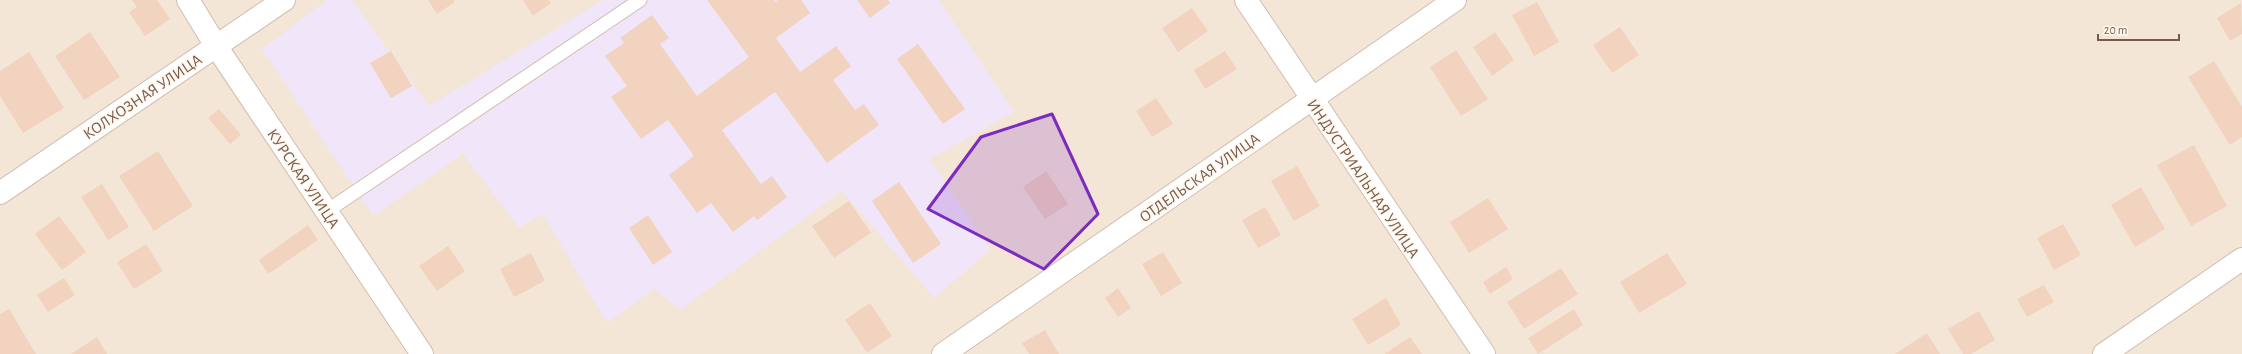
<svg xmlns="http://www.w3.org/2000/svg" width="2242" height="354" font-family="'Alegreya Sans',sans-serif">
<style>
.residential{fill:#f4e6d7}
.education{fill:#f1e5f9}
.building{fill:#f1d3c0}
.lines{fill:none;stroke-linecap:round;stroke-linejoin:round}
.lane-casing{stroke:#d1beb0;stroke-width:15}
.street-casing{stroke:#d1beb0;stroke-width:24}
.secondary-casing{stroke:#d4beae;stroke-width:24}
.lane{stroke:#fff;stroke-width:13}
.street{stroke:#fff;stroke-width:22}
.secondary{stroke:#fff;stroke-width:22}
.marked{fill:#7b2cbf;fill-opacity:0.2;stroke:#7b2cbf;stroke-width:3;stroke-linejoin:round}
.labels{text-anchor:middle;stroke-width:3.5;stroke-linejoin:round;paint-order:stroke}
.street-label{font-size:16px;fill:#775a4c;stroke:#fff8ef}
</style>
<rect width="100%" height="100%" fill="#fcf4e9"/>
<rect class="residential" x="0" y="0" width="2242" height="354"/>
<polygon class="education" points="327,0 352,0 429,106 603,0 939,0 1014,112 930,159 990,250 934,298 842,191 680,310 654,289 607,323 543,214 519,228 463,154 373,216 262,49"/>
<g class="building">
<polygon points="132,0 157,0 170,19 145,36 129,12 137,7"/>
<polygon points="428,0 454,0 455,2 437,14"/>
<polygon points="523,0 549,0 551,3 533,16"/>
<polygon points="707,0 774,0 775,2 778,0 801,0 810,13 776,38 800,72 836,46 851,66 833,80 855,110 864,104 879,125 827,163 775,92 722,130 761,184 772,176 787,197 757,220 754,216 733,232 711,203 697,213 669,175 694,156 668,120 641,139 611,97 627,86 605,56 624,43 620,38 652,15 669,38 660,44 697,96 749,57"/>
<polygon points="857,0 888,0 890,3 870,18"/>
<polygon points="1537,2 1559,42 1534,56 1512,15"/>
<polygon points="2241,3 2242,34 2230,41 2217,18"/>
<polygon points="1192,8 1208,31 1178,52 1162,28"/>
<polygon points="1620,27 1639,55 1612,73 1593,45"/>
<polygon points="90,32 120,77 84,100 55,56"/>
<polygon points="1495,32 1514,60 1492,76 1473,47"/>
<polygon points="918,44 965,109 943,124 897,59"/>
<polygon points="1456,50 1488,99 1461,116 1430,67"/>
<polygon points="391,51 412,86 391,98 370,63"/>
<polygon points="1225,51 1237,69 1205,89 1194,70"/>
<polygon points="29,52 64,108 23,133 0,96 0,71"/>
<polygon points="2214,61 2242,107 2242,137 2230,145 2188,77"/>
<polygon points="1156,98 1173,124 1152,137 1136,111"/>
<polygon points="219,109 241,135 230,144 208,118"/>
<polygon points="2194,145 2227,206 2191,226 2157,165"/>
<polygon points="158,151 193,206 154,231 119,176"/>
<polygon points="1297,166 1320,206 1294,221 1271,181"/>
<polygon points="1046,171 1068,204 1045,219 1023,187"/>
<polygon points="899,182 941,244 913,263 872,201"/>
<polygon points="102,184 129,227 108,240 81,197"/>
<polygon points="2141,187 2165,229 2135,247 2111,205"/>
<polygon points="1488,198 1508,229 1469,253 1450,222"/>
<polygon points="849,201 871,233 834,258 812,226"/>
<polygon points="1265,207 1281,235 1258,248 1242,220"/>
<polygon points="648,215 672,252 653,265 629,228"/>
<polygon points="59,216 86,252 62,270 35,234"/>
<polygon points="2063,224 2081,255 2054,270 2037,238"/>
<polygon points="308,225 318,240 268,274 259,260"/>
<polygon points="146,244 163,271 134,289 117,262"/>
<polygon points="448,246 465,271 437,291 419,266"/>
<polygon points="1163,252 1182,283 1161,296 1142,264"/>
<polygon points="531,253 545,281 514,297 500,269"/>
<polygon points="1667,253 1687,284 1639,313 1620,282"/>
<polygon points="1506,267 1513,279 1490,294 1483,282"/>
<polygon points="1561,268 1578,294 1524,329 1507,302"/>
<polygon points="64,278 75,295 48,312 37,295"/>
<polygon points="2044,285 2054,302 2027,317 2017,299"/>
<polygon points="1118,288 1131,308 1118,317 1105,298"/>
<polygon points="1386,298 1401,325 1368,345 1352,319"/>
<polygon points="870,303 892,336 867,353 845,320"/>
<polygon points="9,309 36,354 0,354 0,314"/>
<polygon points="1574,309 1583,325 1538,354 1528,338"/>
<polygon points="1979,311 1995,340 1971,354 1963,354 1948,329"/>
<polygon points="1045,330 1059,354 1029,354 1022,343"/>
<polygon points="1927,333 1940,354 1895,354"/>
<polygon points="97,337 107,354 71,354"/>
<polygon points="1410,337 1422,354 1384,354"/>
</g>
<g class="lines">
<g class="lane-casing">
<polyline id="lane" points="327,211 640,0"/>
</g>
<g class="street-casing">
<g id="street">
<polyline points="188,0 216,46 422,354"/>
<polyline points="1246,0 1484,354"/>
<polyline points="0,193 284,0"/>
<polyline points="2104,354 2242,259"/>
</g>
</g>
<g class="secondary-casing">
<polyline id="secondary" points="943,354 1455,0"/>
</g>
<use href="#lane" class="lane"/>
<use href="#street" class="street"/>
<use href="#secondary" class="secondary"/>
</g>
<path class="marked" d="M 1052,114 L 1098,214 L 1044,269 L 928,209 L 981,137 Z"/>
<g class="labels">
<g class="street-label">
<text transform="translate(142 96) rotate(-34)" y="6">КОЛХОЗНАЯ УЛИЦА</text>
<text transform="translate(1199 177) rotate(-35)" y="6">ОТДЕЛЬСКАЯ УЛИЦА</text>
<text transform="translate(304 178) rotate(56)" y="6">КУРСКАЯ УЛИЦА</text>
<text transform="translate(1364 178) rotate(56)" y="6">ИНДУСТРИАЛЬНАЯ УЛИЦА</text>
</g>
</g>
<path d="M2098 34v6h81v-6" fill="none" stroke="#775a4c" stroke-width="2"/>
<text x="2104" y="34" font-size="12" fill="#775a4c" stroke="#fff8ef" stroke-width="3" paint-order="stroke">20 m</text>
</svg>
